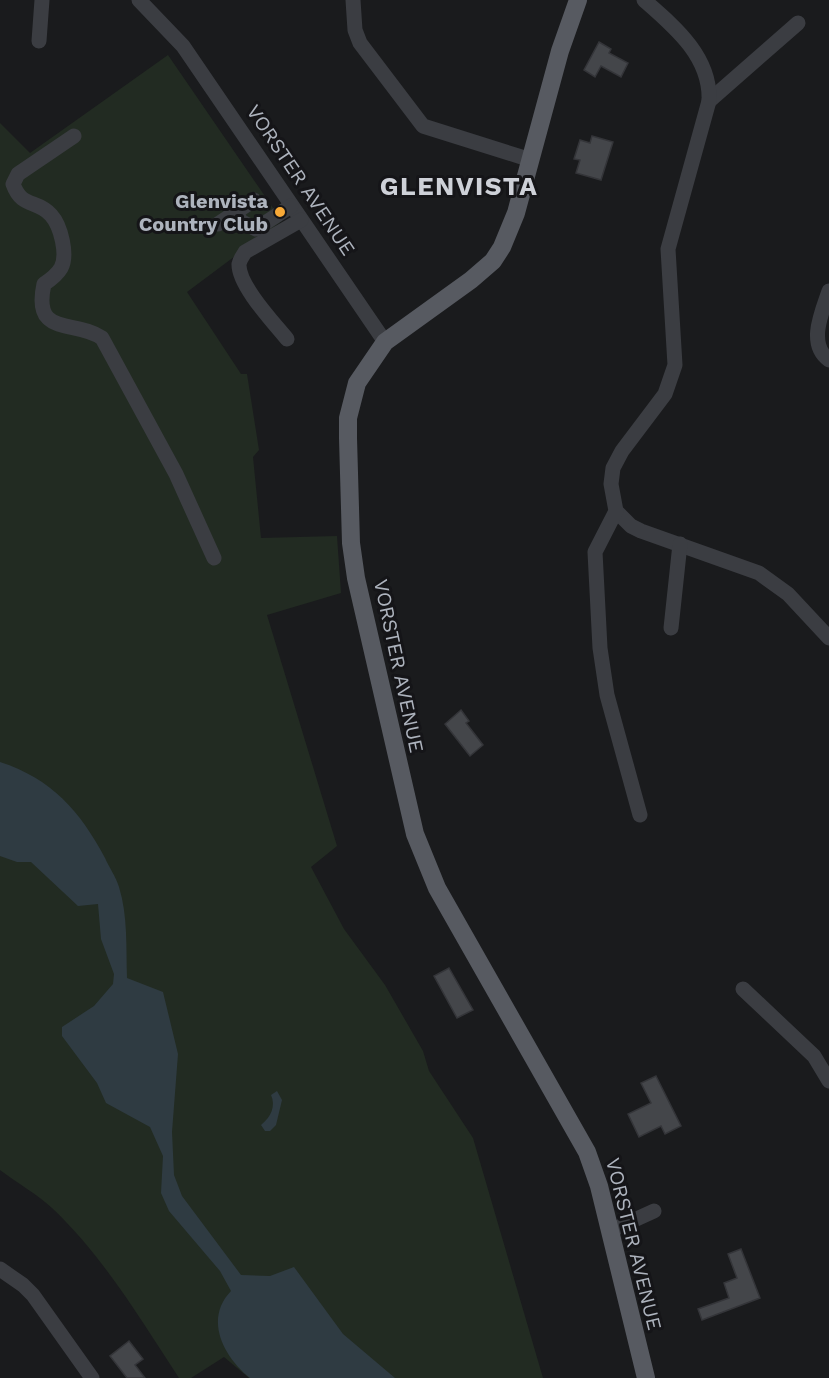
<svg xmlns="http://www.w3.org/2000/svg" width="829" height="1378" font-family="'Work Sans',sans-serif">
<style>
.green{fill:#222b22}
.water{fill:#2f3b42}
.building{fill:#44464a;stroke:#343539;stroke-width:1.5}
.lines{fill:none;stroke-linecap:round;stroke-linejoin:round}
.minor{stroke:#3b3d42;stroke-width:15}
.major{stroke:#575a61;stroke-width:18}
.poi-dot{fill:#f8a937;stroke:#151518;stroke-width:2}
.labels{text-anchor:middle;stroke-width:6;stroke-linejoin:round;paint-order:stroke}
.street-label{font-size:20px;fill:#adb3bd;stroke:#151518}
.poi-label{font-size:20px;font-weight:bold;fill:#adb3bd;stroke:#151518;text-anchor:end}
.district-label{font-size:26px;font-weight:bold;letter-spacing:1.5px;fill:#ced1d8;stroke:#151518}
</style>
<rect width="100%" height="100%" fill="#1a1b1d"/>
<path class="green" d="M 168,55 L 282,221 L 187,292 L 241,374 L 247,374 L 259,450 L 253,457 L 261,538 L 337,536 L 341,593 L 267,615 L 337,846 L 311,867 L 344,929 L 385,985 L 423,1051 L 429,1071 L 473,1138 L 543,1378 L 249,1378 L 224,1357 L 191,1378 L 179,1378 C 141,1320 103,1256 52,1208 C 37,1194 17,1183 0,1170 L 0,123 L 30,153 Z"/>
<g class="water">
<path d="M 0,762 C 52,779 80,811 105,858 C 109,867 116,877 119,887 C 128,916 126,948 127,978 L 163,992 L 178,1054 L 172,1132 L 174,1175 L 182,1196 L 241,1275 L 270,1276 L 294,1267 L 343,1334 L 395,1378 L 250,1378 C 223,1356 204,1319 231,1291 L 220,1271 L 169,1211 L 161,1193 L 163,1156 L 150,1127 L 106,1103 L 97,1083 L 62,1036 L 62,1027 L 94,1006 L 113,984 L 114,974 L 101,939 L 98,904 L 78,906 L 31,862 L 17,862 L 0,856 Z"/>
<path d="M 277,1091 L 282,1100 L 276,1125 L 270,1131 L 265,1131 L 261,1125 C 271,1117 276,1106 271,1095 Z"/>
</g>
<g class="building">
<polygon points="599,42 611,49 609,53 628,63 621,77 601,66 595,77 584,70"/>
<polygon points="592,136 613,142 601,180 576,173 580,160 574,159 580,140 590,143"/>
<polygon points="461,710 469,721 466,723 483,745 470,756 445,724"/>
<polygon points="449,968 473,1010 457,1018 434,976"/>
<polygon points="656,1076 681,1126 665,1134 661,1126 639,1137 628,1114 651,1103 641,1083"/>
<polygon points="741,1249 760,1298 702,1320 698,1309 729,1298 724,1283 737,1278 728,1254"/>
<polygon points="129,1341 143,1359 135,1365 145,1378 127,1378 110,1356"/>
</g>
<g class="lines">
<g class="minor">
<polyline points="139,0 183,46 385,342"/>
<polyline points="353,0 355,30 360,43 423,126 531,160"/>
<polyline points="39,41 42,0"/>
<polyline points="709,101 798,23"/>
<path d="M 74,136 L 18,174 L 13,184 C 22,209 37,199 51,215 C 61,226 68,255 61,268 C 57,275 50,280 44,284 C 32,338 75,319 102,338 L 176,474 L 214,558"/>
<polyline points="235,213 242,222 256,229 291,206"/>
<polyline points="218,224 254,200"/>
<path d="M 829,291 C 822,312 807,344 829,360"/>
<path d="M 287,339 C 274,323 238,285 239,264 C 240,259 243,256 245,252 L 301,220"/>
<polyline points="616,511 631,526 641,531 759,573 788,594 829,638"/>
<polyline points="671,628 680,544"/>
<path d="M 640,815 L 607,695 L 600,648 L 595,552 L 616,511 L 611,484 L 613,468 L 622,451 L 665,394 L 675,365 L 668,249 L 709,101 C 711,57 675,27 644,0"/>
<polyline points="743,989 814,1056 829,1081"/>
<polyline points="610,1231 654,1211"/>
<polyline points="0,1269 23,1285 33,1295 92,1378"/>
</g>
<polyline class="major" points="578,0 560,51 516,213 502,247 493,261 471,280 385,342 357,383 348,418 348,438 351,543 356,578 415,834 437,888 587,1152 599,1186 646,1378"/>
</g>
<circle class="poi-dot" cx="280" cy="212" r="6"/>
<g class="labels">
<g class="street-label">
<text transform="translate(301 180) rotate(56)" y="7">VORSTER AVENUE</text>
<text transform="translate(399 666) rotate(78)" y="7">VORSTER AVENUE</text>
<text transform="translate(634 1244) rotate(76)" y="7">VORSTER AVENUE</text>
</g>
<g class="poi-label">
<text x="268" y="208">Glenvista<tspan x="268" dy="23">Country Club</tspan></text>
</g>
<g class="district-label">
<text x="459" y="195">GLENVISTA</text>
</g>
</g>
</svg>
